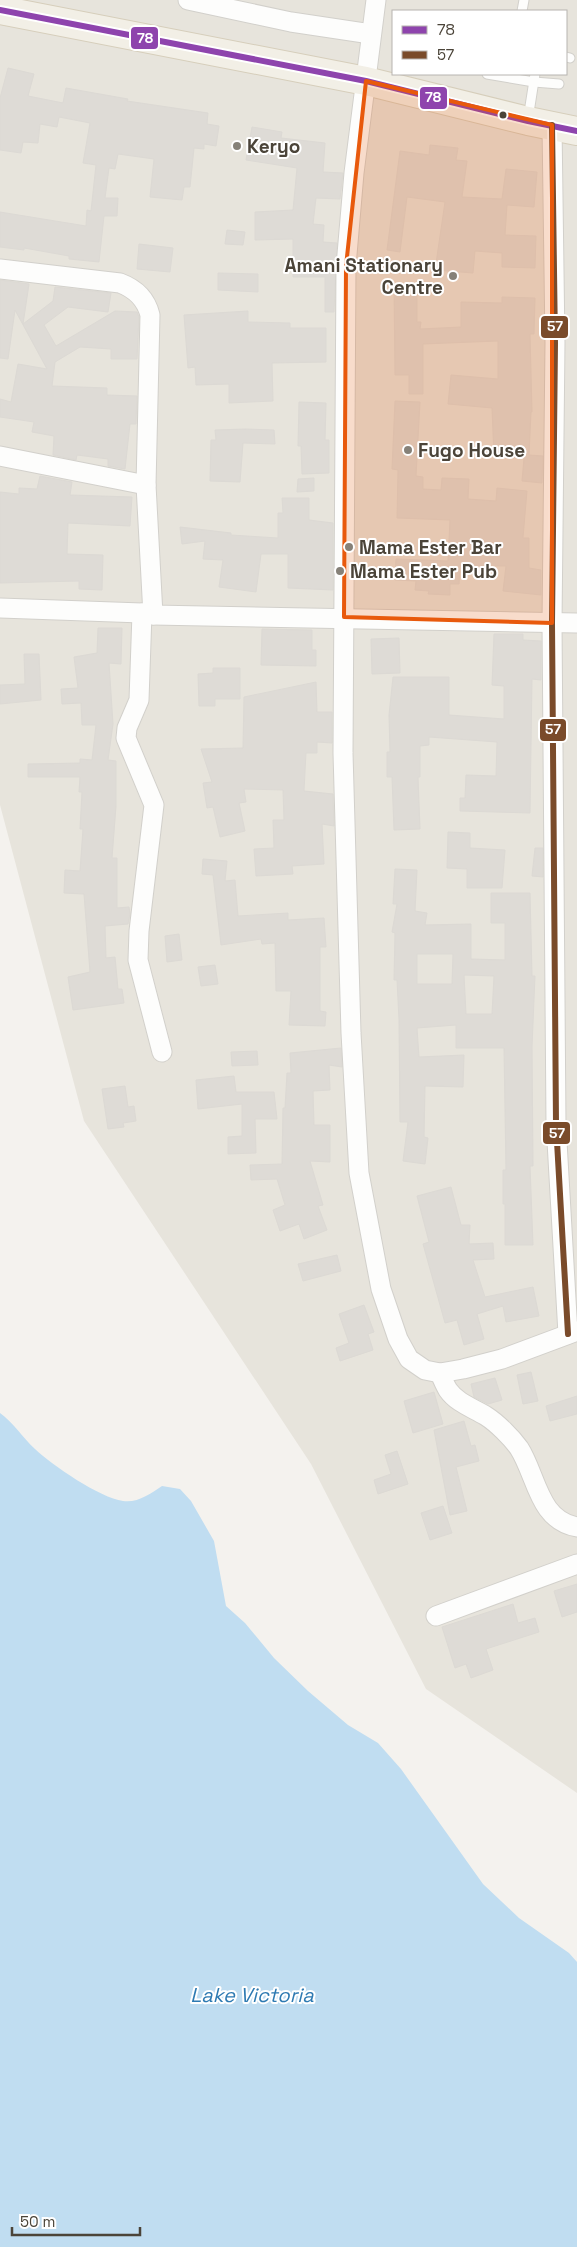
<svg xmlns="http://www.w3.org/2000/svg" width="577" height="2247" font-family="'Space Grotesk',sans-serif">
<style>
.residential{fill:#e7e4dc;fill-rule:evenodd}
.water{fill:#c0ddf1}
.building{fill:#dedbd6;stroke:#dcd9d4;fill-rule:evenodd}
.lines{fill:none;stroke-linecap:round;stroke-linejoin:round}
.service-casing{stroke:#d2d0cb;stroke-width:11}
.minor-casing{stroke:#d2d0cb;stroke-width:21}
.primary-casing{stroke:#d6cebb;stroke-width:30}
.service{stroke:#fdfdfc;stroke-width:9}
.minor{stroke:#fdfdfc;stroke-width:19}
.primary{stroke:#f2efe6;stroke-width:28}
.bus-1-casing{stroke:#fff;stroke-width:10}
.bus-2-casing{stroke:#fff;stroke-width:10}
.bus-1{stroke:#8e44ad;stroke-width:6}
.bus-2{stroke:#7a4b2a;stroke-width:6}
.marked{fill:#e8590c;fill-opacity:0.2;stroke:#e8590c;stroke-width:4;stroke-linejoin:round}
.bus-dot{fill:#4b4439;stroke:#fff;stroke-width:2}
.poi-dot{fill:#868178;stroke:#fff;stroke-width:2}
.labels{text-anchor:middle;stroke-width:4;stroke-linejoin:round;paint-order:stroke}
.poi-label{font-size:19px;font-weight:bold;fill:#4b4439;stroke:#fff;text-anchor:start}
.water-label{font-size:20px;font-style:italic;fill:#2e7ab2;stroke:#fff}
.line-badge{stroke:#fff;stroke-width:2}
.badge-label{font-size:14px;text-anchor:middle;font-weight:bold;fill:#fff}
</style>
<rect width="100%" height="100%" fill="#f4f2ee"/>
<path class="residential" d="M 0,0 L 577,0 L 577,1793 L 426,1689 L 311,1464 L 84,1121 L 0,805 ZM 393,11 L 566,11 L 566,74 L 393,74 Z"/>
<path class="water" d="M 0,1413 C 13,1422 23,1438 35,1449 C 52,1465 100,1498 123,1501 C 138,1503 150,1494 162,1486 L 180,1489 L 191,1501 L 214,1541 L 226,1606 L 245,1623 L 274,1658 L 308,1691 L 348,1725 L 378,1743 L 401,1769 L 483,1884 L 519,1918 L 569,1953 L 577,1962 L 577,2247 L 0,2247 Z"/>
<g class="building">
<polygon points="8,68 34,74 28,96 63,103 66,88 128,99 127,101 208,113 207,124 219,126 216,146 204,144 204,149 194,148 190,187 184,187 182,200 150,197 154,159 118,154 115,169 109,168 105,198 118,198 117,216 104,216 99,262 69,259 69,256 24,248 24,250 0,247 0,212 86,226 87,210 91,211 96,165 83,163 90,123 59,117 57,127 40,124 38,143 23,142 21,153 0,150 0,98"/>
<polygon points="252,127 282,132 281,138 325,143 323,172 343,173 340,199 316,198 313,224 324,225 323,242 337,243 334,312 325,312 325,277 293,277 293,239 255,240 255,212 293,210 297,168 246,160"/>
<polygon points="430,145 458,148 456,160 467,161 462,197 502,199 506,169 537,172 534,207 507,205 505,235 536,236 535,268 502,267 502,253 475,251 473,273 435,270 445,202 407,197 400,252 387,250 400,151 429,155"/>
<polygon points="227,230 245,232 243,245 225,244"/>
<polygon points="139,244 173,248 170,272 137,269"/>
<polygon points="218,273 258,274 258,292 218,290"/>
<polygon points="0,280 29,284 23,324 53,301 55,287 111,293 108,312 68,307 44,325 56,346 115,311 137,312 139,317 137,359 111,359 111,349 80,347 55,362 52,386 107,388 107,395 137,396 136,424 130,424 125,469 108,466 108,459 77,455 76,460 53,455 54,436 32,432 34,422 0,417 0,399 11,402 18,364 47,369 15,310 8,359 0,358"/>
<polygon points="394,285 417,285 417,322 421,322 420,329 461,327 461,302 502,303 502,297 535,298 534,334 530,334 532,412 531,412 529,455 543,456 542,483 522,481 524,458 494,457 492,408 448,404 451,375 498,379 498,341 423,344 423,394 409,394 409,375 395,375"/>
<polygon points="248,311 248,322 290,323 290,328 326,328 326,362 272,363 273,401 229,403 229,384 196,385 195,367 188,368 184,315"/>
<polygon points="395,401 420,402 416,476 423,477 423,489 441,490 442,478 469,479 468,499 496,501 497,488 527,491 523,538 529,538 529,568 541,570 541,595 503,591 506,566 460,566 459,584 450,584 450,595 428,594 429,591 415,590 416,581 395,580 396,559 448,561 450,520 397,518 398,470 392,469"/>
<polygon points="299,402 326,403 325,440 329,440 329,473 302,474 301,446 298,446"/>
<polygon points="246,429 274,430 275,444 243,443 240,482 210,481 211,440 216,440 215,430"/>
<polygon points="40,476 72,482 70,495 132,497 130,526 68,523 67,554 103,555 102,590 79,589 79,581 0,583 0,492 19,494 19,488 37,489"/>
<polygon points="314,478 314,491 297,492 298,479"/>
<polygon points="282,498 309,498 309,520 333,523 333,590 288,588 288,554 261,554 256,592 219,587 223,560 203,559 205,541 182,544 180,527 231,533 231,535 278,538 278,513 283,513"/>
<polygon points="98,628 122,628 121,664 109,663 113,724 108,760 116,761 116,806 112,858 117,858 117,908 129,907 130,914 128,924 105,926 106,958 115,957 118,989 122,989 124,1003 73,1010 68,977 90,972 84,894 64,893 65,870 80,871 83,829 80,829 82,792 79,792 80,777 28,777 28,764 80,763 80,759 92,760 96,725 82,725 81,703 62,704 61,689 78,688 74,657 97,653"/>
<polygon points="262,629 312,630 312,650 316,650 316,666 261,665"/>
<polygon points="494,634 523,634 523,640 541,641 541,680 532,679 530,813 460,811 460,798 465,798 466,775 496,776 497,742 429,737 429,745 420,746 420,777 418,777 420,829 394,830 392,777 387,777 387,752 390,752 389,715 393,677 449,677 449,715 504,719 504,686 492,685"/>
<polygon points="399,638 400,673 372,674 371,639"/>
<polygon points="24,654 39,654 41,700 0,704 0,685 25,684"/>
<polygon points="213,668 240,668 240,699 215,699 215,706 199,706 198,674 213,673"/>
<polygon points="316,682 317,712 332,712 332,743 317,742 317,753 306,753 304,791 333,794 334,826 322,824 324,864 292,866 293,874 256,876 254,849 274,848 273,820 284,820 283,790 244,789 246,802 239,803 245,831 220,837 213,807 207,808 203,783 212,782 201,749 243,748 244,697"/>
<polygon points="448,832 470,833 470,848 505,850 502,888 467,888 467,869 447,868"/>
<polygon points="535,848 543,848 543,877 532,876"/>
<polygon points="203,859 227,861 225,881 235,880 238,916 288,913 288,920 324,918 326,947 320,947 320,1011 326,1012 325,1026 289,1025 291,991 276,991 275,943 262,944 261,939 221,945 213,875 202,874"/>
<path d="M 395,869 L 417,870 L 415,911 L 427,913 L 425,925 L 471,924 L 471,959 L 505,960 L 505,923 L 491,923 L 491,893 L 530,893 L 532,976 L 535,976 L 532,1047 L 533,1166 L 530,1166 L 533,1245 L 505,1245 L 505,1204 L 503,1204 L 503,1170 L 506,1170 L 504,1048 L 456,1048 L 456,1025 L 417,1028 L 419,1057 L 464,1055 L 463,1087 L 425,1086 L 424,1137 L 428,1138 L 425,1164 L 403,1161 L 408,1122 L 400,1122 L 399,1020 L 397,980 L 394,980 L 395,933 L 392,932 L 397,904 L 393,904 ZM 417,954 L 453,954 L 452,984 L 417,984 ZM 464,975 L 494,976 L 492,1014 L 466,1014 Z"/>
<polygon points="179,934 182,960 167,962 165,936"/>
<polygon points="215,965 218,984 201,986 198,967"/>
<polygon points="341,1048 342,1067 329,1065 330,1090 313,1091 314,1125 330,1125 330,1162 310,1161 323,1205 318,1206 327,1230 304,1239 299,1224 280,1231 273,1210 285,1205 277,1179 251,1180 250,1165 282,1164 283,1108 285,1108 287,1073 291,1073 290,1053"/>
<polygon points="257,1051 258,1065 232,1066 231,1052"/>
<polygon points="234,1076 236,1092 274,1092 277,1119 255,1119 256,1153 228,1154 228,1137 242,1136 242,1104 198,1109 196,1080"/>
<polygon points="125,1086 128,1107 134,1106 136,1121 123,1123 124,1127 108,1129 102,1089"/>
<polygon points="451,1187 461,1225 470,1225 469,1244 493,1243 494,1259 473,1260 485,1297 533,1287 539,1316 506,1322 503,1306 477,1314 484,1339 464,1345 457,1320 445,1323 423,1244 429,1242 417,1196"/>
<polygon points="337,1255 341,1271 303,1281 298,1264"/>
<polygon points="364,1305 374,1332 368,1334 373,1350 340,1361 336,1348 349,1343 339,1314"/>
<polygon points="531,1372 538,1401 523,1404 517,1375"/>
<polygon points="495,1378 502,1400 488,1404 474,1397 471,1384"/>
<polygon points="434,1392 443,1424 413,1433 404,1401"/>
<polygon points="577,1396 577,1414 550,1421 546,1406"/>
<polygon points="464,1421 471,1446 475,1445 479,1461 456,1467 467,1511 450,1515 434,1430"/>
<polygon points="397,1451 408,1484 378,1494 374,1480 391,1474 385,1455"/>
<polygon points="443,1506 452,1533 430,1540 421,1513"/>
<polygon points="577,1584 577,1612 562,1617 554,1591"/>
<polygon points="513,1604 518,1623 535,1618 539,1632 486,1649 493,1670 471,1678 466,1664 455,1668 442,1627"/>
</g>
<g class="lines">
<g class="service-casing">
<g id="service">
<polyline points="522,11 524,0"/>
<polyline points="566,57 570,58"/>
<polyline points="487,74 534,82 559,84"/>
<polyline points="528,119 535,74"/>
</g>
</g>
<g class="minor-casing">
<g id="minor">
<polyline points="188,0 291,22 371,34"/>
<polyline points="376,0 354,173 346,266 343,753 351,1033 359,1173 381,1289 398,1339 409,1359 425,1370 440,1373 463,1369 502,1359 577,1331"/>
<polyline points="552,125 555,343 552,623 556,1124 568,1334"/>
<path d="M 0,269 L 120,283 C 136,289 146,299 150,315 L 146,485 L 153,615"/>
<polyline points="0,456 146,485"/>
<polyline points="0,608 142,613 153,615 577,623"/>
<polyline points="142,613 139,700 127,728 126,738 154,805 139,931 138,960 162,1052"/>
<path d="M 440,1373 C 442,1378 445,1385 448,1390 C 457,1403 473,1408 486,1416 C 497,1423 511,1437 519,1448 C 537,1476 538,1520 577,1527"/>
<polyline points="436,1616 577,1564"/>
</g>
</g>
<g class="primary-casing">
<polyline id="primary" points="0,10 366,81 528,121 577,131"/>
</g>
<use href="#service" class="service"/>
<use href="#minor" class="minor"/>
<use href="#primary" class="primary"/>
<g class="bus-1-casing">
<polyline id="bus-1" points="0,10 366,81 528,121 577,131"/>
</g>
<g class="bus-2-casing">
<polyline id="bus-2" points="552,125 555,343 552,623 556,1124 568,1334"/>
</g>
<use href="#bus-1" class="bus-1"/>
<use href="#bus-2" class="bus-2"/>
</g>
<path class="marked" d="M 366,81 L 552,125 L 552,623 L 344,617 L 346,266 Z"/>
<circle class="bus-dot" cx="503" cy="115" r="4.5"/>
<g class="poi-dot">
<circle cx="237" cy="146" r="5"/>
<circle cx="453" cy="276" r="5"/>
<circle cx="408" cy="450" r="5"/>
<circle cx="349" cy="547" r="5"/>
<circle cx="340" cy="571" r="5"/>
</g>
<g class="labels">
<g class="poi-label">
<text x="247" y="153">Keryo</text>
<text x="443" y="272" text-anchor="end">Amani Stationary<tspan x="443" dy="22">Centre</tspan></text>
<text x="418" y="457">Fugo House</text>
<text x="359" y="554">Mama Ester Bar</text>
<text x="350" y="578">Mama Ester Pub</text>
</g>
<g class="water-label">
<text x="252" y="2002">Lake Victoria</text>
</g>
</g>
<g class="line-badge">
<rect x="130" y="26" width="29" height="24" rx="5" fill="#8e44ad"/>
<rect x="419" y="86" width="29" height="24" rx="5" fill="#8e44ad"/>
<rect x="540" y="315" width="29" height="24" rx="5" fill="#7a4b2a"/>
<rect x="539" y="718" width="28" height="24" rx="5" fill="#7a4b2a"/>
<rect x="542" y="1121" width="29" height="24" rx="5" fill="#7a4b2a"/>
</g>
<g class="badge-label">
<text x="145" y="43">78</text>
<text x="433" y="102">78</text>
<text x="555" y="331">57</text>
<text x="553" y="734">57</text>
<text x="557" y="1138">57</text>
</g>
<rect x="392" y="10" width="175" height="65" fill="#ffffff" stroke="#b7b4b0"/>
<rect x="402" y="26" width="25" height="8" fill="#8e44ad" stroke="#b7b4b0"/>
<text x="437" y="35" font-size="15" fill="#4b4439">78</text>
<rect x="402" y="51" width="25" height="8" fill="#7a4b2a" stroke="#b7b4b0"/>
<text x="437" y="60" font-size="15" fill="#4b4439">57</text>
<path d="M12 2227v8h128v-8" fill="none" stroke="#4b4439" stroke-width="2.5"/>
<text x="20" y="2227" font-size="15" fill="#4b4439" stroke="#ffffff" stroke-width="4" paint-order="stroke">50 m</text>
</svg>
